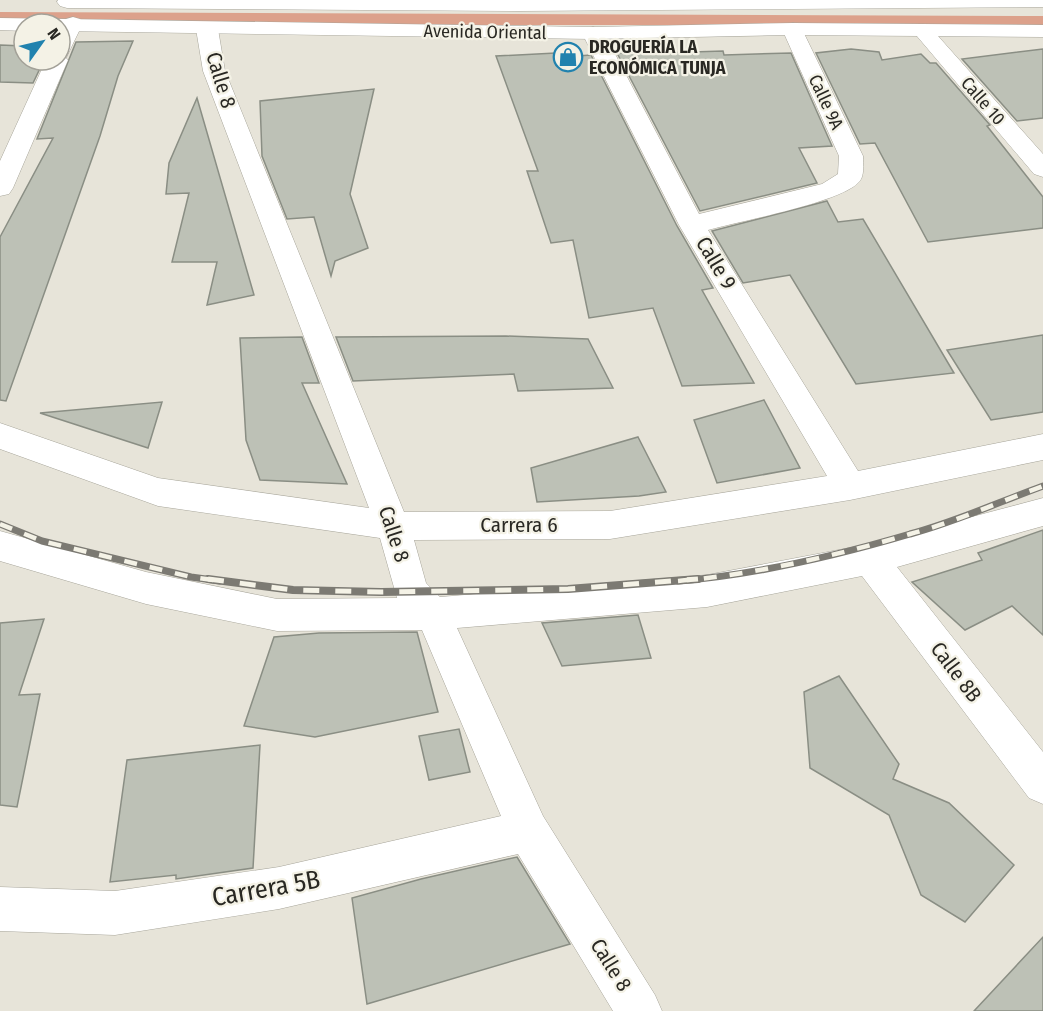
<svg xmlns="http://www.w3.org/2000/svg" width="1043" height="1011" font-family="'Fira Sans Condensed',sans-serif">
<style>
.green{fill:#dca18b}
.building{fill:#bdc1b6;stroke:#8a8e84;stroke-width:1.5}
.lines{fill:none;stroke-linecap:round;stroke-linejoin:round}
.minor-casing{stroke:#a7a59a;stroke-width:1}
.primary-casing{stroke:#a7a59a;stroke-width:1}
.minor{fill:#fff;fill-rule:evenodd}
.primary{fill:#fff;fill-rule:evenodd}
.rail-far1-casing{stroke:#7c7a73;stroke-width:7}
.rail-casing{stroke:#7c7a73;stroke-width:8}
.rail-far1{stroke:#f4f2e6;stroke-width:4.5;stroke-dasharray:13;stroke-linecap:butt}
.rail{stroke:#f4f2e6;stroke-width:5;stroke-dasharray:16;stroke-linecap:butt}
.labels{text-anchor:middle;stroke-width:4.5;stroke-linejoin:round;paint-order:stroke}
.far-street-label{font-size:18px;fill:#292823;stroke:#f4f2e6}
.far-poi-label{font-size:18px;font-weight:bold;fill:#292823;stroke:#f4f2e6;text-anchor:start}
.street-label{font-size:21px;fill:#292823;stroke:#f4f2e6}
.near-street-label{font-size:26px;fill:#292823;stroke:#f4f2e6}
</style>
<rect width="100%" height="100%" fill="#e7e4d9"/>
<polygon class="green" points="0,12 1043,16 1043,29 662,25 0,25"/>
<g class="building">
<polygon points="133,41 118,76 100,136 6,401 0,400 0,237 53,138 37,139 76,42"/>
<polygon points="0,45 24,46 24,60 44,60 33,83 0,82"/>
<polygon points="851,49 879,52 882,60 921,54 930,63 936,63 990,125 987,126 1043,197 1043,228 928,242 875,143 860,144 816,53"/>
<polygon points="1043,49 1043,118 1017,121 962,59"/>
<polygon points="658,51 660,53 723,51 724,55 791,53 832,146 799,148 817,183 700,211 617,53"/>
<polygon points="575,52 577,56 591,55 677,226 713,288 702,290 754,383 682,386 653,308 589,318 573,240 551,243 527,171 538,171 496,56"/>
<polygon points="374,89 350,194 368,248 335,261 331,276 314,217 287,219 262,156 260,101"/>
<polygon points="197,98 254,295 207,305 217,262 172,262 189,193 166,194 169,163"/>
<polygon points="827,201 838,222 863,219 954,373 856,384 790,275 743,283 712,231"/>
<polygon points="1043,335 1043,412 991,420 947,350"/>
<polygon points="506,336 588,339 613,388 518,391 514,374 353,381 336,337"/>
<polygon points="302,337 319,383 302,383 347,484 260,480 246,440 240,338"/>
<polygon points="764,400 800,468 717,483 694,420"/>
<polygon points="162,402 148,448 40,413"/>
<polygon points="638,437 666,492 639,496 537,502 531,468"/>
<polygon points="1043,530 1043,635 1012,606 965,630 912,582 982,560 978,553"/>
<polygon points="638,615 651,658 562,666 542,623"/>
<polygon points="44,619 19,695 40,694 17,807 0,805 0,623"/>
<polygon points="417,632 438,712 315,737 244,726 274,637 319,633"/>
<polygon points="839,676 899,764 893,779 949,803 1014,865 965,922 921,895 889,815 810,768 804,692"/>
<polygon points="459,729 470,772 429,780 419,736"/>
<polygon points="260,745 253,868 176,879 176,875 110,882 127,760"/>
<polygon points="517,857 570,944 367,1004 352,898 421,879"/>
<polygon points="1043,937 1043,1011 974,1011"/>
</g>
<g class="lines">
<g class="minor-casing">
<g id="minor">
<polygon points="73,17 80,19 83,23 66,58 68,60 13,188 9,194 0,196 0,161 46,60 60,60 60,29 66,19"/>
<path d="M 207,23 L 214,25 L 218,29 L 225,71 L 404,512 L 610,511 L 827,476 L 679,225 L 582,33 L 586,29 L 593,27 L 600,29 L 604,33 L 699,214 L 822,184 L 838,174 L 839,156 L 782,29 L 786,25 L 793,23 L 800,25 L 863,156 C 863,164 865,177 858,183 C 838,203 740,221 708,230 L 858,471 L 1043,434 L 1043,460 L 850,500 L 610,539 L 414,540 L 426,583 L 440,597 L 707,575 L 870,544 L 1043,498 L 1043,526 L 897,567 L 1043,752 L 1043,804 L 1029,798 L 862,576 L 707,607 L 457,628 L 543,816 L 655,995 L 662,1011 L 613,1011 L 518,854 L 279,909 L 115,935 L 0,931 L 0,887 L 115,891 L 279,867 L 501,816 L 422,630 L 277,631 L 146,604 L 0,561 L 0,531 L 146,572 L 277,599 L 397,598 L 380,538 L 158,506 L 0,449 L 0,423 L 158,478 L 369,508 L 203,71 L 196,29 L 200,25 Z"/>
<polygon points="923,25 930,27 1043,154 1043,177 1034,174 916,35 912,31 916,27"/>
</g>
</g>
<g class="primary-casing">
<g id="primary">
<polygon points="58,0 1043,0 1043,7 519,11 67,8 60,6 57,2"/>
<polygon points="0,18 593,27 793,23 1043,25 1043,37 793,35 593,39 60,31 60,24 24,24 24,31 0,30"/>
</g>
</g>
<use href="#minor" class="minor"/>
<use href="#primary" class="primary"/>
<g class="rail-far1-casing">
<g id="rail-far1">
<polyline points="0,524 42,541 191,577 220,581"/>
<path d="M 678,581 C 752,575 839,555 910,534 C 955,522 999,502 1043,486"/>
</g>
</g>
<g class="rail-casing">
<polyline id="rail" points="208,579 293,590 381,592 568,589 698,579"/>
</g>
<use href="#rail-far1" class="rail-far1"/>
<use href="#rail" class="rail"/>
</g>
<defs>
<g id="shop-ring" transform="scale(1.5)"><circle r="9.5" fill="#f4f2e6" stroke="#2182ae" stroke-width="1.5"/><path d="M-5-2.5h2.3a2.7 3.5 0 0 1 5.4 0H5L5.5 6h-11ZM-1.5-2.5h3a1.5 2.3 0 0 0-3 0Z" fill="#2182ae"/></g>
</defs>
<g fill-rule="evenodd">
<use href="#shop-ring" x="568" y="57"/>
</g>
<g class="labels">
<g class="far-street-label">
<text transform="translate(485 32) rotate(1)" y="6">Avenida Oriental</text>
<text transform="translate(983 101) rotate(49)" y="6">Calle 10</text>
<text transform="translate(826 102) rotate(65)" y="6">Calle 9A</text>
</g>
<g class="far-poi-label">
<text x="589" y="53">DROGUERÍA LA<tspan x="589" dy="21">ECONÓMICA TUNJA</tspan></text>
</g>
<g class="street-label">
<text transform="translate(221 80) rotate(73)" y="7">Calle 8</text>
<text transform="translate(716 263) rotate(59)" y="7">Calle 9</text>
<text x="519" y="532">Carrera 6</text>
<text transform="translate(394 534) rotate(72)" y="7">Calle 8</text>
<text transform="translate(956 672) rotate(53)" y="7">Calle 8B</text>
<text transform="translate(611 965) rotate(58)" y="7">Calle 8</text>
</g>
<g class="near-street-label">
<text transform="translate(266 888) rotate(-10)" y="9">Carrera 5B</text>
</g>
</g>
<g transform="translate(42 42) rotate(56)"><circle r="28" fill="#f4f2e6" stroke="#a3a198" stroke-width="1.5"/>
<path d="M0-4.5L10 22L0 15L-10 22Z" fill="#2182ae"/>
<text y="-9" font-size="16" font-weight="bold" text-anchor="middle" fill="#292823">N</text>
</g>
</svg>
